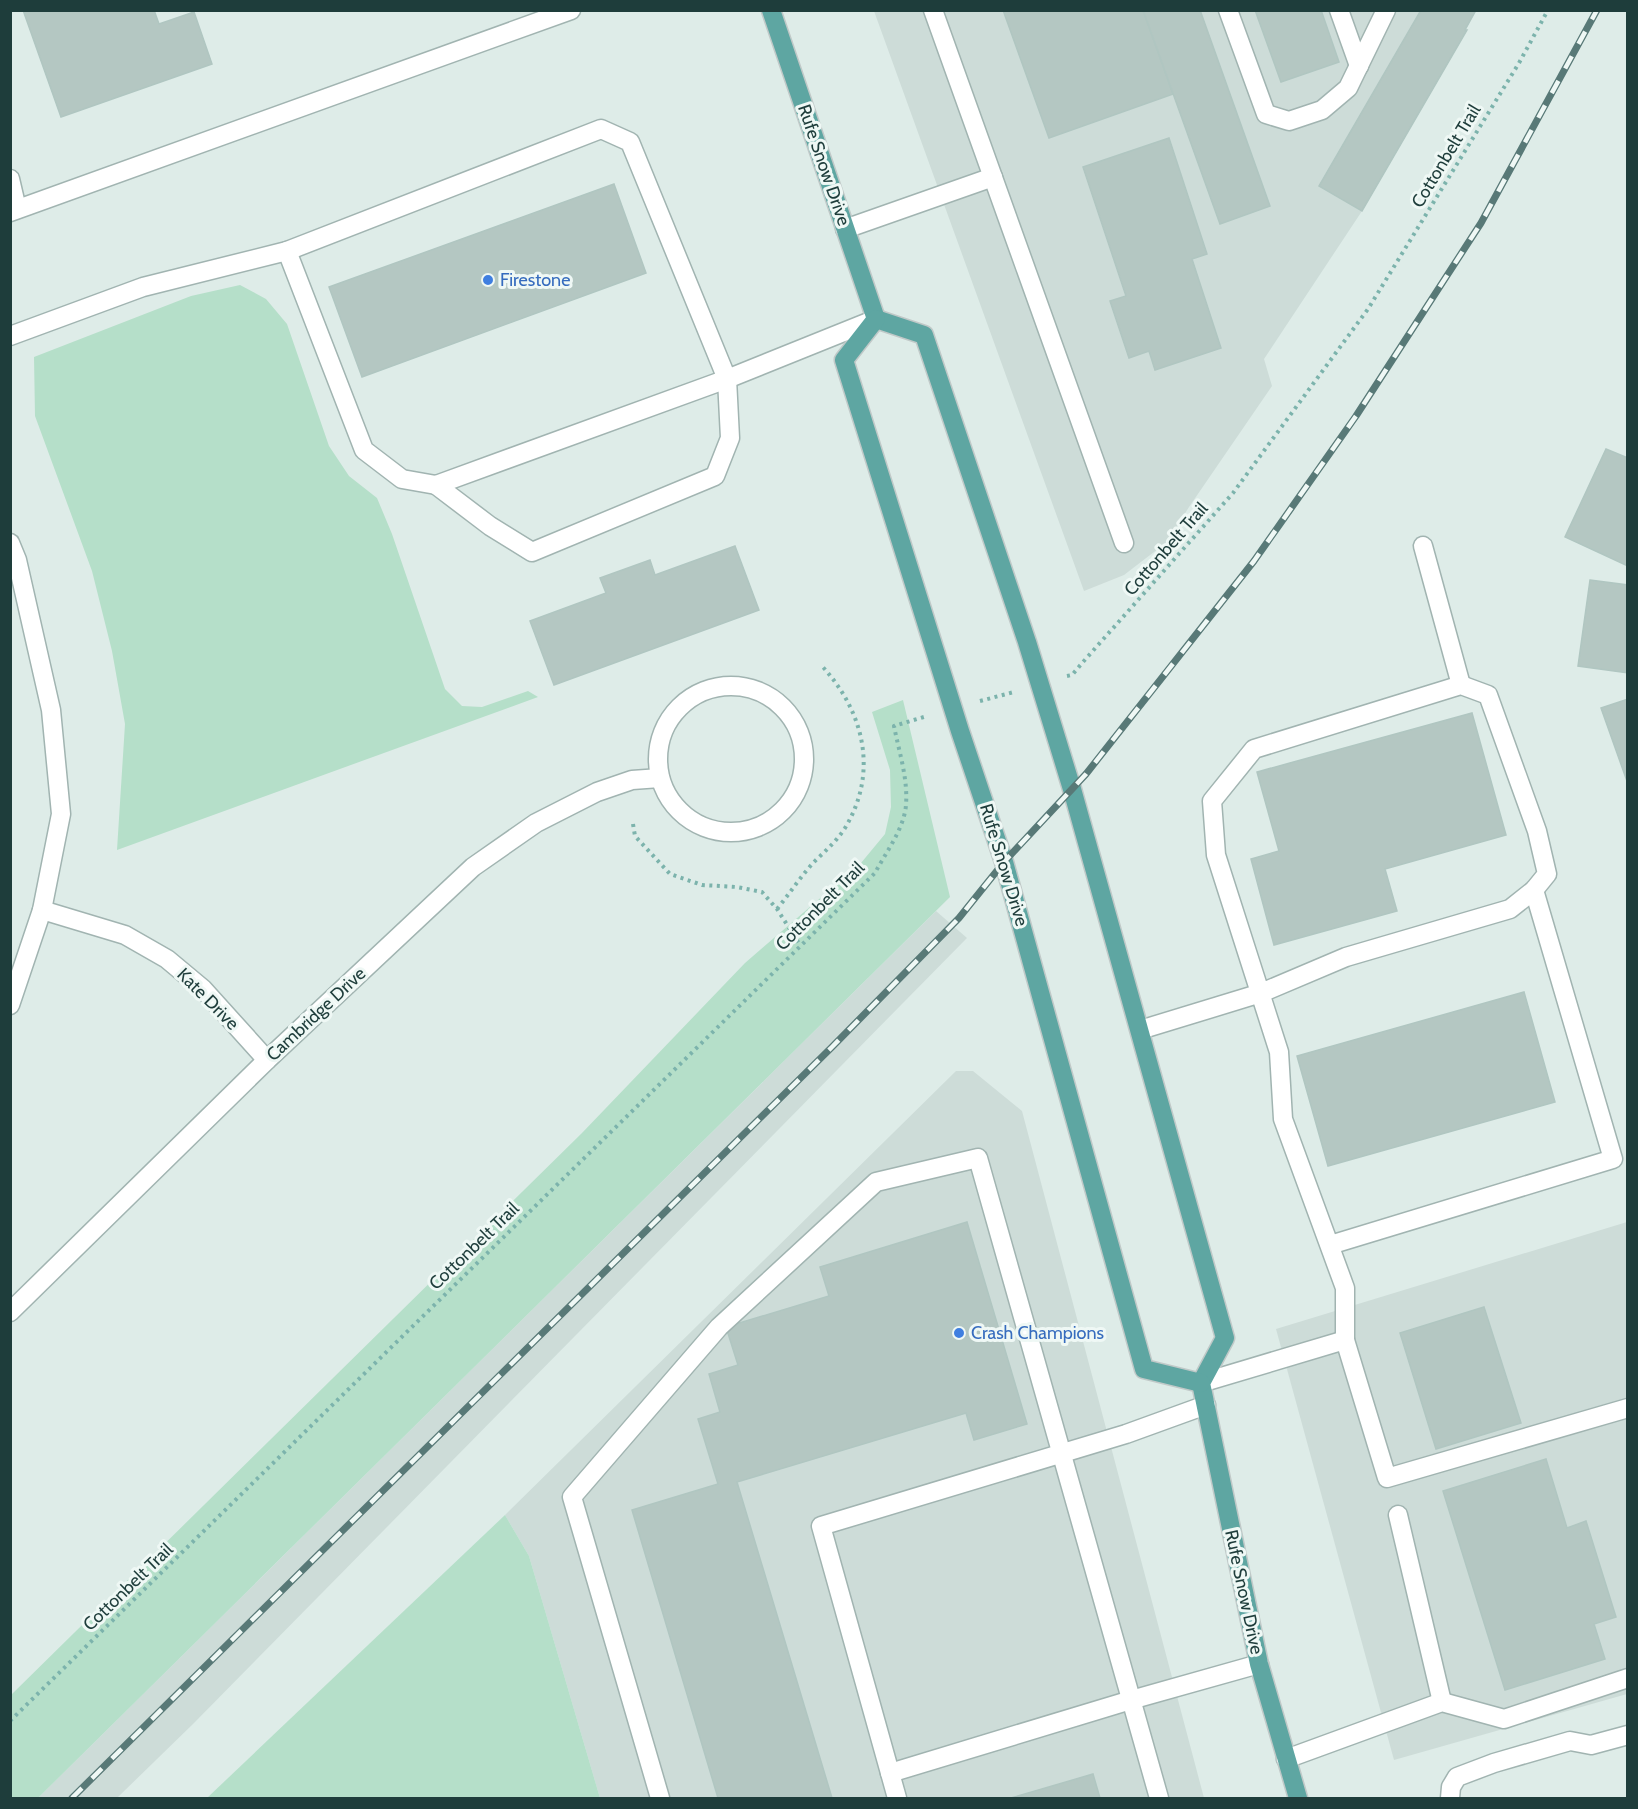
<svg xmlns="http://www.w3.org/2000/svg" width="1638" height="1809" font-family="Cabin,sans-serif">
<style>
.built{fill:#cddcd8}
.green{fill:#b5dfc9}
.building{fill:#b4c7c2;stroke:#b0c6c1;stroke-width:1.5}
.lines{fill:none;stroke-linecap:round;stroke-linejoin:round}
.minor-casing{stroke:#a1b4b1;stroke-width:21}
.major-casing{stroke:#c0c9c8;stroke-width:21}
.path{stroke:#7cb3ac;stroke-width:4;stroke-dasharray:3 4.5;stroke-linecap:butt}
.minor{stroke:#fff;stroke-width:18}
.major{stroke:#5ea6a2;stroke-width:18}
.rail-casing{stroke:#587977;stroke-width:7}
.rail{stroke:#eff8f5;stroke-width:4.5;stroke-dasharray:14;stroke-linecap:butt}
.shop-dot{fill:#3f7fe0;stroke:#eff8f5;stroke-width:2}
.labels{text-anchor:middle;stroke-width:6;stroke-linejoin:round;paint-order:stroke}
.street-label{font-size:18px;fill:#1e3d3b;stroke:#eff8f5}
.shop-label{font-size:18px;fill:#366cbe;stroke:#eff8f5;text-anchor:start}
</style>
<rect width="100%" height="100%" fill="#deece8"/>
<g class="built">
<polygon points="874,11 1476,11 1466,29 1467,30 1362,211 1264,359 1272,386 1189,507 1167,542 1124,575 1084,591"/>
<polygon points="936,911 967,938 193,1724 117,1798 38,1798"/>
<polygon points="956,1071 973,1071 1022,1111 1204,1798 600,1798 529,1556 505,1515"/>
<polygon points="1627,1222 1627,1694 1394,1760 1276,1329"/>
</g>
<g class="green">
<polygon points="240,285 266,299 287,324 329,446 349,476 377,498 392,534 445,689 462,706 482,707 528,691 538,697 117,850 125,724 112,651 92,571 35,416 34,357 191,296"/>
<polygon points="903,700 950,897 38,1798 11,1798 11,1695 582,1133 745,963 861,863 885,834 891,807 890,770 872,712"/>
<polygon points="505,1515 529,1556 600,1798 207,1798"/>
</g>
<g class="building">
<polygon points="23,10 154,10 159,24 194,12 212,64 61,117"/>
<polygon points="1003,10 1143,10 1173,94 1049,138"/>
<polygon points="1143,10 1200,10 1270,206 1220,224"/>
<polygon points="1255,10 1321,10 1339,62 1281,82"/>
<polygon points="1421,10 1476,10 1465,30 1467,30 1362,211 1319,186"/>
<polygon points="1169,138 1207,254 1192,259 1221,348 1155,370 1149,351 1129,358 1110,301 1126,296 1083,167"/>
<polygon points="614,184 646,273 362,377 329,287"/>
<polygon points="1606,449 1628,458 1628,566 1565,537"/>
<polygon points="735,546 759,610 554,685 530,621 606,593 600,578 650,560 655,575"/>
<polygon points="1590,580 1628,585 1628,673 1578,666"/>
<polygon points="1628,699 1628,784 1601,708"/>
<polygon points="1472,713 1506,835 1385,869 1397,911 1274,945 1251,859 1279,851 1257,772"/>
<polygon points="1524,992 1555,1102 1328,1166 1297,1056"/>
<polygon points="967,1222 1027,1424 974,1440 966,1413 737,1482 832,1798 718,1798 632,1510 718,1484 698,1419 720,1412 709,1374 738,1365 726,1327 829,1296 820,1267"/>
<polygon points="1484,1307 1521,1423 1436,1449 1400,1333"/>
<polygon points="1546,1459 1567,1528 1586,1521 1616,1617 1594,1624 1605,1659 1505,1690 1443,1491"/>
<polygon points="1093,1774 1100,1798 1011,1798"/>
</g>
<g class="lines">
<g class="minor-casing">
<g id="minor">
<polyline points="933,10 1124,543"/>
<polyline points="1228,10 1266,114 1289,121 1322,110 1348,88 1386,10"/>
<polyline points="1339,10 1359,66"/>
<polyline points="10,179 17,209"/>
<polyline points="10,212 571,10"/>
<polyline points="845,229 993,177"/>
<polyline points="287,251 601,129 630,142 727,379 730,438 715,476 532,552 490,526 436,485"/>
<polyline points="10,336 143,287 287,251 364,450 402,479 436,485 727,379 876,319"/>
<polyline points="10,543 17,560 51,710 61,814 42,910 10,1005"/>
<polyline points="1423,546 1461,685"/>
<circle cx="731" cy="759" r="73"/>
<polyline points="42,910 125,935 167,959 203,989 267,1060"/>
<polyline points="1140,1030 1261,993 1346,957 1510,909 1534,890 1547,874 1537,831 1488,695 1461,685 1254,749 1212,801 1216,855 1279,1052 1283,1119 1345,1288 1345,1340"/>
<polyline points="1330,1245 1613,1159 1534,890"/>
<polyline points="10,1312 267,1060 473,867 536,823 597,792 632,780 660,778"/>
<polyline points="1201,1383 1345,1340 1387,1478 1628,1408"/>
<polyline points="1398,1515 1442,1702"/>
<polyline points="1286,1759 1442,1702 1504,1719 1628,1678"/>
<polyline points="890,1773 1131,1700 1259,1664"/>
<polyline points="660,1798 572,1497 719,1327 876,1182 978,1158 1159,1798"/>
<polyline points="897,1798 821,1526 1126,1434 1206,1405"/>
<polyline points="1450,1798 1451,1787 1457,1777 1494,1763 1570,1741 1591,1745 1628,1735"/>
</g>
</g>
<g class="major-casing">
<g id="major">
<polyline points="771,10 876,319"/>
<polyline points="876,319 924,335 1027,642 1072,789 1225,1338 1201,1383 1259,1664 1298,1798"/>
<polyline points="876,319 844,360 960,731 1004,862 1144,1369 1201,1383"/>
</g>
</g>
<g class="path">
<polyline points="1067,676 1072,675 1083,662 1233,493 1368,309 1519,63 1548,10"/>
<polyline points="980,701 1014,692"/>
<polyline points="633,824 635,836 670,874 702,885 737,887 762,892 777,909 800,945"/>
<path d="M 777,909 C 790,893 801,876 814,862 C 825,851 836,842 845,828 C 879,772 864,711 821,665"/>
<path d="M 10,1721 L 875,873 C 886,852 904,829 906,805 C 908,778 899,752 894,726 L 927,716"/>
</g>
<use href="#minor" class="minor"/>
<use href="#major" class="major"/>
<g class="rail-casing">
<polyline id="rail" points="72,1798 832,1047 959,918 1004,862 1086,774 1254,561 1356,416 1481,223 1597,10"/>
</g>
<use href="#rail" class="rail"/>
</g>
<g class="shop-dot">
<circle cx="488" cy="280" r="6"/>
<circle cx="959" cy="1333" r="6"/>
</g>
<g class="labels">
<g class="street-label">
<text transform="translate(1446 156) rotate(-59)" y="6">Cottonbelt Trail</text>
<text transform="translate(824 165) rotate(71)" y="6">Rufe Snow Drive</text>
<text transform="translate(1166 549) rotate(-49)" y="6">Cottonbelt Trail</text>
<text transform="translate(1004 865) rotate(73)" y="6">Rufe Snow Drive</text>
<text transform="translate(820 906) rotate(-45)" y="6">Cottonbelt Trail</text>
<text transform="translate(208 999) rotate(45)" y="6">Kate Drive</text>
<text transform="translate(316 1014) rotate(-43)" y="6">Cambridge Drive</text>
<text transform="translate(474 1246) rotate(-44)" y="6">Cottonbelt Trail</text>
<text transform="translate(128 1587) rotate(-44)" y="6">Cottonbelt Trail</text>
<text transform="translate(1244 1592) rotate(78)" y="6">Rufe Snow Drive</text>
</g>
<g class="shop-label">
<text x="500" y="286">Firestone</text>
<text x="971" y="1339">Crash Champions</text>
</g>
</g>
<rect width="1638" height="1809" fill="none" stroke="#1e3d3b" stroke-width="24"/>
</svg>
